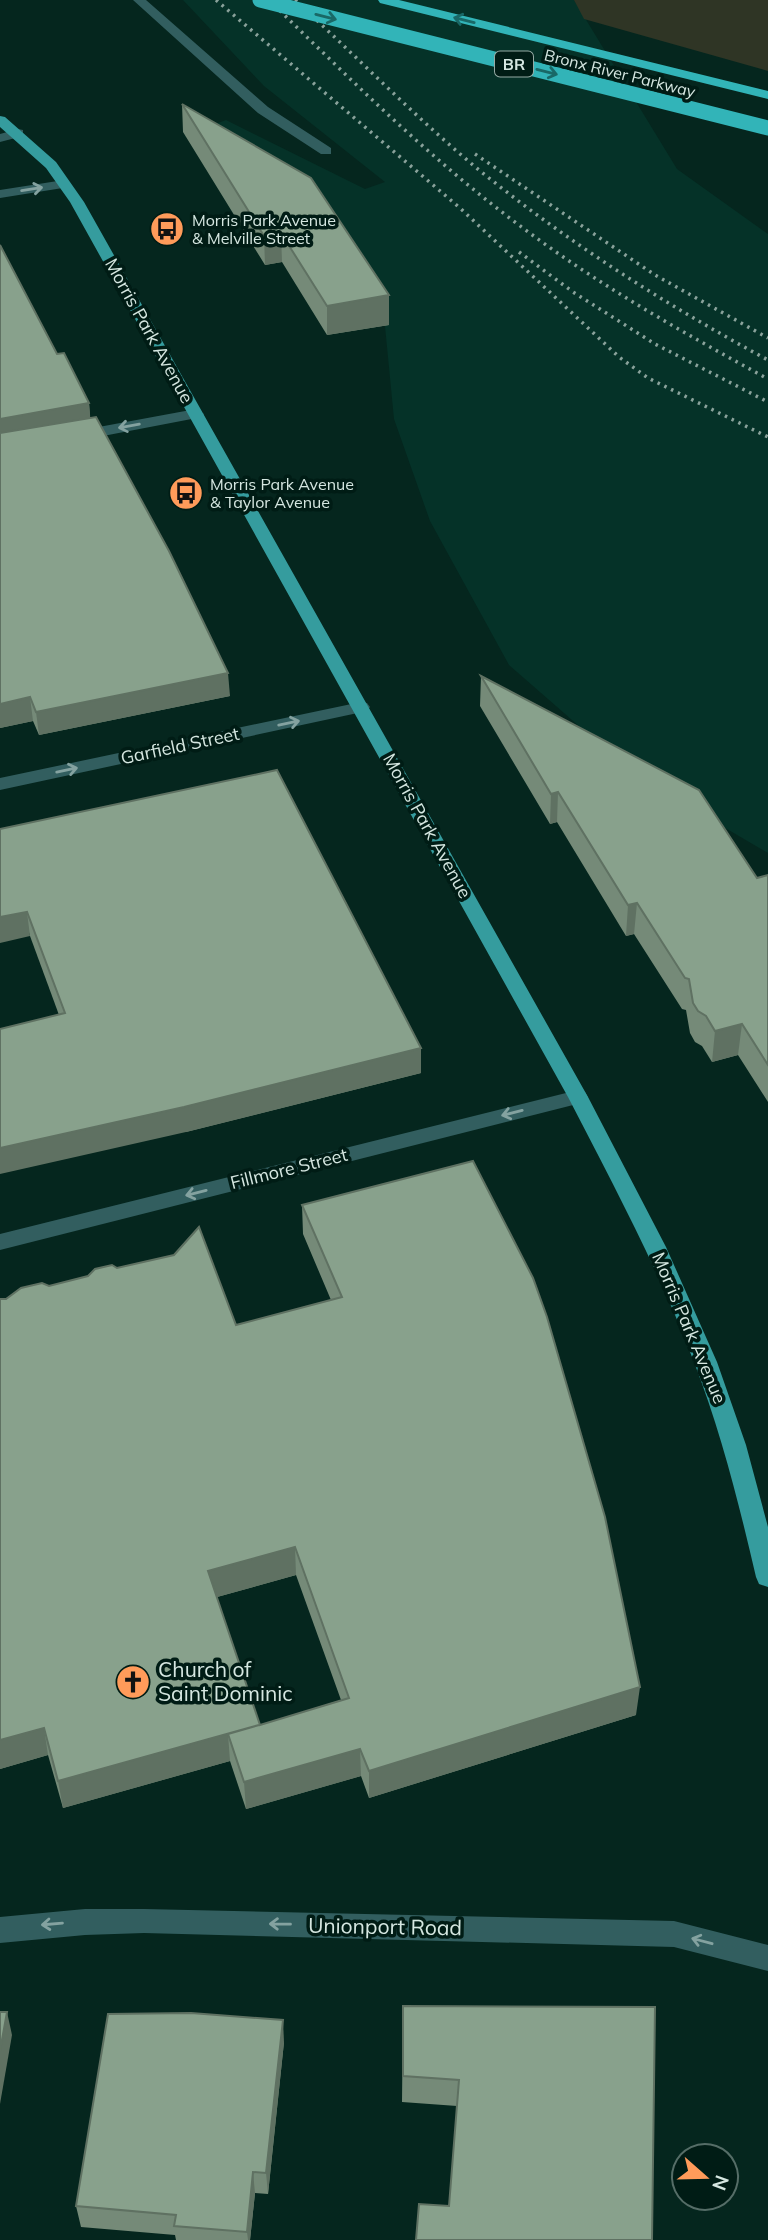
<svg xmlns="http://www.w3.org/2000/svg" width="768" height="2240" font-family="Mulish,sans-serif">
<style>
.built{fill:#053228}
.green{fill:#2f3525}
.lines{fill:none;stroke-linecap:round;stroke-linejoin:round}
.minor{fill:#325e5f;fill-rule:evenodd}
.major{fill:#359c9e;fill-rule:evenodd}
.highway{fill:#32b4b8;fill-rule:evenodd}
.rail{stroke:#8aa29b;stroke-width:3.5;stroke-dasharray:2.5 5;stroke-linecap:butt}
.highway-bridge{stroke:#32b4b8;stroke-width:15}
.wall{fill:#758a78;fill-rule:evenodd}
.shaded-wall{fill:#5f7162}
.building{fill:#88a18c;stroke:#5f7162;stroke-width:2;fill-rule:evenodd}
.oneway{stroke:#196866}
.oneway2{stroke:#84a2a0}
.labels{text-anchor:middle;stroke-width:7;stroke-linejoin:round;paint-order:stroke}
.shield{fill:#001c15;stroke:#95aaa4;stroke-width:2}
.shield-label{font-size:16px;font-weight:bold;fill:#d5e7e1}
.far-street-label{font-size:16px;fill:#d5e7e1;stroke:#001c15}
.far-poi-label{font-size:16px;fill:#d5e7e1;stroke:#001c15;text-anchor:start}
.street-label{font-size:18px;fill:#d5e7e1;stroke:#001c15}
.near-poi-label{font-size:21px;fill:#d5e7e1;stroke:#001c15;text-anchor:start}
.near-street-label{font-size:21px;fill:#d5e7e1;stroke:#001c15}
</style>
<rect width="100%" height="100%" fill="#05261e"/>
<polygon class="built" points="183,0 574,0 677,169 768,234 768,853 635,775 509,665 430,521 394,419 384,316 275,185 184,136 226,120 365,189 385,182 264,86"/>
<polygon class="green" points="574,0 768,0 768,71 584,19"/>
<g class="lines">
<g class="minor">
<polygon points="133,0 146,0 268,107 331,148 331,154 321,154 258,113"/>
<polygon points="18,129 23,130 23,136 0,142 0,134"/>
<polygon points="64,180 71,184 69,187 0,198 0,190"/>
<polygon points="196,409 204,414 202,417 77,441 69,436 77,431"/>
<polygon points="361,702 367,703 370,707 367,711 0,790 0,778"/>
<polygon points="578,1090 585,1092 588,1097 585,1102 0,1250 0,1234"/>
<polygon points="85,1909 144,1909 674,1921 768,1945 768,1971 674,1947 144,1933 85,1935 0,1943 0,1917"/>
</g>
<path class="major" d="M 0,116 L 5,117 L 56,162 L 84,202 L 588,1097 L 666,1247 L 717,1362 L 746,1445 L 768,1527 L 768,1587 L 759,1584 L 756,1577 C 739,1504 721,1432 694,1362 C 659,1270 613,1184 568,1097 L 70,202 L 46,168 L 0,127 Z"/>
<polygon class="highway" points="378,0 399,0 768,91 768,99 380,3"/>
<g class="rail">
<polyline points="216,0 460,208 619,357 648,378 768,437"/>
<path d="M 269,0 C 350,79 431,160 523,228 C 600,286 684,333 768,379"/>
<path d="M 295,0 C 356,56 415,117 479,170 C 569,243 666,305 768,360"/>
<polyline points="475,154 655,275 768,338"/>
<polyline points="519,252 573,292 655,344 768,402"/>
</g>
<polyline class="highway-bridge" points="260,0 768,128"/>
</g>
<g class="wall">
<polygon points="182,104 389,325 327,335 282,262 265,265 183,132"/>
<polygon points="57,354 89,403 90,417 230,696 39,735 33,721 0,728"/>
<polygon points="481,676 757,878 768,875 768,1102 738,1055 712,1062 702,1046 695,1042 690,1033 686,1010 682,1009 634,934 626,936 557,822 550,824 480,706"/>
<polygon points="0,829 421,1048 421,1073 186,1132 59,1015 30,936"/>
<path d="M 302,1205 L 636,1715 L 369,1798 L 361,1776 L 246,1809 L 230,1761 L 63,1808 L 48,1755 L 0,1769 L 0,1299 L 6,1299 L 49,1286 L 236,1325 L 331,1300 L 303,1234 ZM 296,1575 L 341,1700 L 260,1725 L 217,1597 Z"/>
<polygon points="403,2006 655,2007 449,2206 457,2106 402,2102"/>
<polygon points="284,2042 268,2194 255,2193 250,2240 176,2240 175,2235 81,2227 76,2206"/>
</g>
<g class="shaded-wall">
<polygon points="281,233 282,262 265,265 264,236"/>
<polygon points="389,295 389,325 327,335 327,306"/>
<polygon points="89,403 91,426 0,442 0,419"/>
<polygon points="228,673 230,696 39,735 36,712"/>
<polygon points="30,697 33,721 0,728 0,704"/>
<polygon points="558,792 557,822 550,824 551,794"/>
<polygon points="637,903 634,934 626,936 628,905"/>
<polygon points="27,912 30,936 0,943 0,917"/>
<polygon points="742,1024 738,1055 712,1062 715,1031"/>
<polygon points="421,1048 421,1073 186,1132 0,1174 0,1148"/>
<polygon points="295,1547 296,1575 210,1599 208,1571"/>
<polygon points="640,1687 636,1715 369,1798 369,1771"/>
<polygon points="259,1725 228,1734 230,1761 63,1808 58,1781"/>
<polygon points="44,1728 48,1755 0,1769 0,1740"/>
<polygon points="360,1749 361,1776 246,1809 244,1782"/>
<polygon points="7,2012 12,2035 0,2104 0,2051"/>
<polygon points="283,2020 284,2042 268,2194 266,2173"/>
<polygon points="253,2172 255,2193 250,2240 248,2240 247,2232"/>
</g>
<g class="building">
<polygon points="182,104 311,178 389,295 327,306 281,233 264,236"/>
<polygon points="0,245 57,354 64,353 89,403 0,419"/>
<polygon points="96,417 169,551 228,673 36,712 30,697 0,704 0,433"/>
<polygon points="481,676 699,790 757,878 768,875 768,1065 742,1024 715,1031 706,1016 698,1011 693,1003 689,979 685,978 637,903 628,905 558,792 551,794"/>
<polygon points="277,770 421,1048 184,1107 0,1148 0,1029 65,1013 27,912 0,917 0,829"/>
<path d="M 473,1161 L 533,1278 L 547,1317 L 605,1517 L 640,1687 L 369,1771 L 360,1749 L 244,1782 L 228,1734 L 259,1725 L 58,1781 L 44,1728 L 0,1740 L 0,1299 L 6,1299 L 21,1288 L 42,1283 L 49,1286 L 88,1276 L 95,1269 L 112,1265 L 117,1268 L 174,1255 L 199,1227 L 236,1325 L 342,1297 L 302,1205 ZM 295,1547 L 349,1698 L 260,1725 L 208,1571 Z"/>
<polygon points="403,2006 655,2007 652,2240 416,2240 419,2204 449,2206 459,2080 403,2076"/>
<polygon points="0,2012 7,2012 0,2051"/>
<polygon points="191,2013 283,2020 266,2173 253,2172 247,2232 174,2226 176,2215 76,2206 108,2014"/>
</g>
<defs><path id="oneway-shaft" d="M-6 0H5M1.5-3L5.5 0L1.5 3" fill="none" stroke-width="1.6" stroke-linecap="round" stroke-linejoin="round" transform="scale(1.75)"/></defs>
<g class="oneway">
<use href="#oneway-shaft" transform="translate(326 17) rotate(14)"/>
<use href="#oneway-shaft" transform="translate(464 20) rotate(-166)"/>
<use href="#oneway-shaft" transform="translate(547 72) rotate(14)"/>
</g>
<g class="oneway2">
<use href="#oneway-shaft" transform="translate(32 189) rotate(-9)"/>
<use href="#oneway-shaft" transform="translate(129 426) rotate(170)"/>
<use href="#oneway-shaft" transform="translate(289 723) rotate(-12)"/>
<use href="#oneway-shaft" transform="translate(67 770) rotate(-12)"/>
<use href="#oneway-shaft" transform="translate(512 1113) rotate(166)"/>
<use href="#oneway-shaft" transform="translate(196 1193) rotate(166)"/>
<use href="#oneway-shaft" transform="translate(52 1924) rotate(175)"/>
<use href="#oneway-shaft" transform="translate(280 1924) rotate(-179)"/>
<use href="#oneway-shaft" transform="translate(702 1941) rotate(-165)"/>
</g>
<defs>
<g id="bus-disc" transform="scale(1.75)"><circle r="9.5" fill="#ff9b5a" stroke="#001c15"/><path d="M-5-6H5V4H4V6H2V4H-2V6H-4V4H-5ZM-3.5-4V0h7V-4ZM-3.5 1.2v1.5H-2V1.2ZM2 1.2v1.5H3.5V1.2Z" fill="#111"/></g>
<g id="church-disc" transform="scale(1.75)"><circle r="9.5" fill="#ff9b5a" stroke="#001c15"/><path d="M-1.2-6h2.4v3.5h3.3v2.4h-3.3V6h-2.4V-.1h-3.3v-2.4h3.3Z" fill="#111"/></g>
</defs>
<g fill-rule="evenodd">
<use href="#bus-disc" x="167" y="229"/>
<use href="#bus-disc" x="186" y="493"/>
<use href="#church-disc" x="133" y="1682"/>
</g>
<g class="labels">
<rect class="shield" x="495" y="51.5" width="38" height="25" rx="5"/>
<g class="shield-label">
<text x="514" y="70">BR</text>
</g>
<g class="far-street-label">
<text transform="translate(620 73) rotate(14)" y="6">Bronx River Parkway</text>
</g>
<g class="far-poi-label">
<text x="192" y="226">Morris Park Avenue<tspan x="192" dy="18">&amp; Melville Street</tspan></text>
<text x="210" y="490">Morris Park Avenue<tspan x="210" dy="18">&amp; Taylor Avenue</tspan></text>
</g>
<g class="street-label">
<text transform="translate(149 331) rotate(61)" y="6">Morris Park Avenue</text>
<text transform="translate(180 746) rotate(-12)" y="6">Garfield Street</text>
<text transform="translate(427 826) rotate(61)" y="6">Morris Park Avenue</text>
<text transform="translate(289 1169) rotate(-14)" y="6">Fillmore Street</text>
<text transform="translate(689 1328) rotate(67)" y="6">Morris Park Avenue</text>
</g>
<g class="near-poi-label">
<text x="158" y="1677">Church of<tspan x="158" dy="24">Saint Dominic</tspan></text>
</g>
<g class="near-street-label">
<text transform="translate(385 1927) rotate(1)" y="7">Unionport Road</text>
</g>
</g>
<g transform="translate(705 2177) rotate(110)"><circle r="33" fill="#001c15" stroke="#556d67" stroke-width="2"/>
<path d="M0-5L12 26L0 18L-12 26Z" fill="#ff9b5a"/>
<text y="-10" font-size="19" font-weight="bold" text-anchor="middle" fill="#d5e7e1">N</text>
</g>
</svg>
